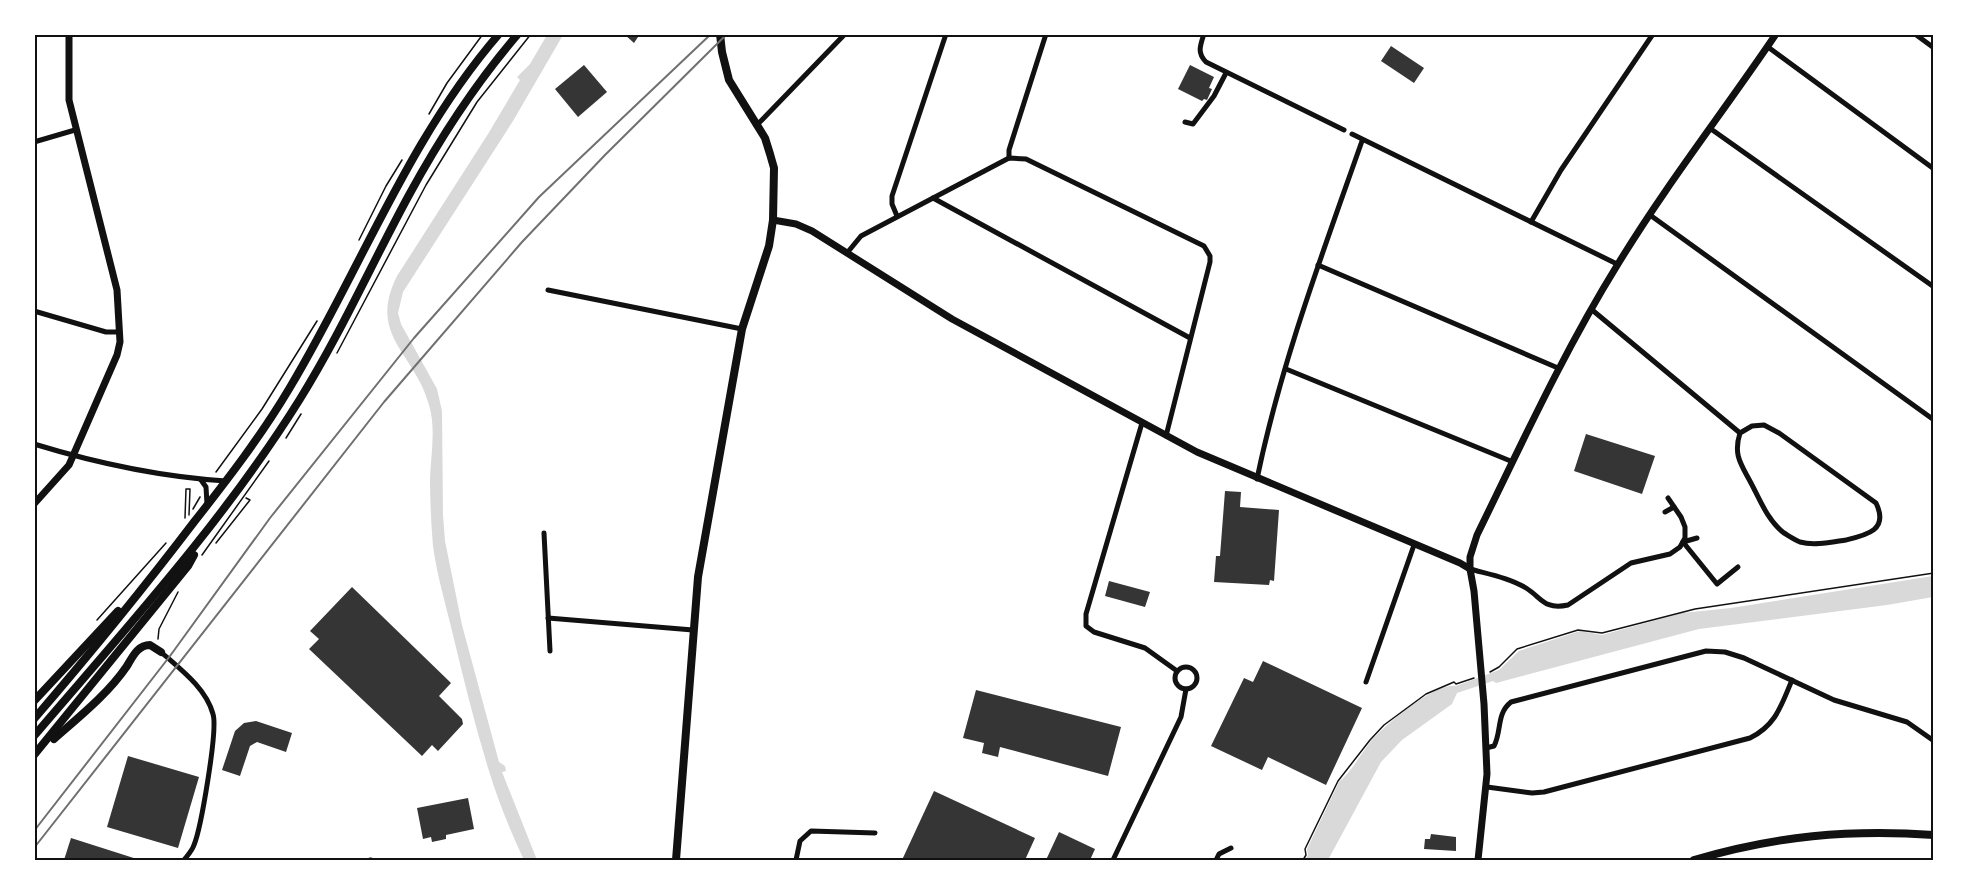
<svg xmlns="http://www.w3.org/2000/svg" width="1968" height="895" font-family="Georgia,serif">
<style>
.water{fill:#d9d9d9}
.building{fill:#353535}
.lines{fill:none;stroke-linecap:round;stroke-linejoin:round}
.path{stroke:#111;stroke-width:1.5}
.minor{stroke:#111;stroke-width:5}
.tertiary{stroke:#111;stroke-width:7}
.secondary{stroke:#111;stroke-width:8}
.primary{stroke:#111;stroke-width:8}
.trunk{stroke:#111;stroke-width:8}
.rail{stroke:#707070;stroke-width:2}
.neatline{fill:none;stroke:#111;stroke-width:2}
</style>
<rect width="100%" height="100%" fill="#fff"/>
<g class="water">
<path d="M 547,35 L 563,35 L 513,121 L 403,292 L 398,313 L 401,324 L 437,389 L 442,411 L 443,515 L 445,541 L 462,625 L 499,762 L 505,766 L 506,771 L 502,772 L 537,860 L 524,860 C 511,832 498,801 489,771 C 475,726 464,681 453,635 C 446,605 437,576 433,546 C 431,523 430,500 430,478 C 431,454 436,428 429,405 C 415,353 367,336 397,276 L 488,134 L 520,80 L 517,77 L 530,64 Z"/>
<path d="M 1933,576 L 1933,597 L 1887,605 L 1699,629 L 1496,683 L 1493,681 L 1457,693 L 1452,704 L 1402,740 L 1381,762 L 1328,860 L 1305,860 L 1308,855 L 1307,849 L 1339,782 C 1352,771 1360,755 1371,741 C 1385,725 1435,682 1456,686 L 1499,670 L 1519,651 L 1580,631 L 1602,635 L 1682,613 L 1731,608 Z"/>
</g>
<g class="building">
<polygon points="624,34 640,34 634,43"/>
<polygon points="1391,46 1424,68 1414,83 1381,61"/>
<polygon points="584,65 607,92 578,117 555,89"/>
<polygon points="1190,65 1214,77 1209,88 1212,89 1207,100 1204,99 1202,101 1178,89"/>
<polygon points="1586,434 1655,456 1642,494 1574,471"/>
<polygon points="1225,491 1241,492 1240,507 1279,510 1274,581 1270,580 1269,585 1214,582 1216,556 1220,556"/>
<polygon points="1109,581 1150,592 1145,607 1105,596"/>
<polygon points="352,587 451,683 439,696 462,719 463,724 438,751 432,745 422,756 309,649 319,639 310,631"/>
<polygon points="1263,661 1362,708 1326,785 1268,757 1262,770 1211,746 1244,678 1253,682"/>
<polygon points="976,690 1121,727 1108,776 1000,747 998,757 982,753 984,743 963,738"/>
<polygon points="256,721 292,733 286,752 257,742 250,746 240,776 222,770 235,731 244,723"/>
<polygon points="128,756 199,777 178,848 107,827"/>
<polygon points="934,791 1035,838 1025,860 902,860"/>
<polygon points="468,798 474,829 446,835 446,839 432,842 431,837 423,839 417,808"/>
<polygon points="1059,832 1095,849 1090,860 1046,860"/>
<polygon points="1431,834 1456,837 1456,851 1424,849 1425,839 1430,839"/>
<polygon points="71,838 140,860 64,860"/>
</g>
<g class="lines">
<g class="path">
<polyline points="429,114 447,83 483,34"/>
<polyline points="359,240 386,186 402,160"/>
<polyline points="337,353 426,185 477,102 531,34"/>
<polyline points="286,438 301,414"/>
<polyline points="216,472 262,409 317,321"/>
<polyline points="193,509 200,497"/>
<polyline points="185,518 186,489 190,489 189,515"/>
<polyline points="216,543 250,500 246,498"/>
<polyline points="202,555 269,461"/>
<polyline points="97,620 166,543"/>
<polyline points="158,639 159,629 178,592"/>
<polyline points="1490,672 1499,667 1517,649 1578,630 1602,633 1695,609 1934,573"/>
<polyline points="1303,860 1306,855 1305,849 1338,781 1370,740 1384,725 1426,694 1454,682 1456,684 1474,678"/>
</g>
<g class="minor">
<path d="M 1204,34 C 1200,46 1197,53 1206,62 L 1344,130"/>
<polyline points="1915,34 1934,48"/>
<polyline points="1768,47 1934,169"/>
<polyline points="1185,122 1193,124 1214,96 1226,73"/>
<polyline points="757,125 845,34"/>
<polyline points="1711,129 1934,287"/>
<polyline points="1352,134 1617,264"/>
<polyline points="34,142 75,130"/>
<polyline points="1009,158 1009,150 1046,34"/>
<polyline points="933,198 1190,338"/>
<polyline points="1650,215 1934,420"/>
<polyline points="897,216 892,204 892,196 946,34"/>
<polyline points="1531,222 1561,170 1653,34"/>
<polyline points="847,253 861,236 1009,158 1026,159 1204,246 1210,256 1210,262 1166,436"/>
<polyline points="1318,265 1558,368"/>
<polyline points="548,290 742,329"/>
<polyline points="1591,309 1740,433"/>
<polyline points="34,311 106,332 119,332"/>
<polyline points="1286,369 1513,462"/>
<polyline points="1142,423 1086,614 1086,626 1094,632 1145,648 1177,671"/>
<path d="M 1764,425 L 1779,433 L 1876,503 C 1889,530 1867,535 1846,540 C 1832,542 1814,546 1800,542 C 1795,540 1789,536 1784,533 C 1768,521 1760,500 1751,483 C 1741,464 1733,455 1740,433 L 1752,426 Z"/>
<path d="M 34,444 C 96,463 162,477 226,481"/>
<path d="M 1257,479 C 1281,363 1323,252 1362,141"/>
<polyline points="201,480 206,487 207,504"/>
<polyline points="1665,512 1674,507"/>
<polyline points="544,533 550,651"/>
<polyline points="1697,538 1683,542 1717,584 1738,567"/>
<path d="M 1470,569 C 1488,574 1510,578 1526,588 C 1542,598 1544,610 1568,605 L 1631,563 L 1670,554 L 1680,547 L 1685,538 L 1685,527 L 1681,517 L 1668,498"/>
<polyline points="548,618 693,630"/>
<path d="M 161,652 C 180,669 206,688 213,714 C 218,730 201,828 194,845 C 192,851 187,856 184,860"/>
<circle cx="1186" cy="678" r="11"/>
<polyline points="1366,682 1414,545"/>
<path d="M 1486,748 L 1494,746 C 1502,731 1496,714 1511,702 L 1706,651 L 1725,652 L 1744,658 L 1834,700 L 1907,722 L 1934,741"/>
<path d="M 1487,787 L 1532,793 L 1544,792 L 1750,738 C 1776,725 1781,706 1792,680"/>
<polyline points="370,860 371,860"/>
<polyline points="796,860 800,841 811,831 875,833"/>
<polyline points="1113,860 1181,717 1186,689"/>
<polyline points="1216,860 1219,854 1231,848"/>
</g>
<g class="tertiary">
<polyline points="773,220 796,224 812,231 952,319 1197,452 1460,563 1470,569"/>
<polyline points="34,504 69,465 117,355 120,342 117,290 69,100 69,34"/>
<path d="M 1478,860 L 1487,774 L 1484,704 L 1474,591 L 1470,569 L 1470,557 L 1477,535 C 1522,443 1564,351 1618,264 C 1666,185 1724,111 1776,34"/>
</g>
<polyline class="secondary" points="676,860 698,577 742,329 769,246 773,220 774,168 770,154 765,138 729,80 722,52 720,34"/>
<path class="primary" d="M 1694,860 C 1775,836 1849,829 1934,835"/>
<g class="trunk">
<polyline points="34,701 118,611"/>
<path d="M 34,719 C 89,655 143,589 194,522 C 228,479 261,436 289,389 C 360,271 408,139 499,34"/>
<path d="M 34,736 C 127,627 224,521 300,399 C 341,333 372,263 409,195 C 440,138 475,84 518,34"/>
<path d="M 54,739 C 79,717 108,694 127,666 C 133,656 138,645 150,645 L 161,652"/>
<polyline points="34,755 188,566 194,555"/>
</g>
<g class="rail">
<polyline points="34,831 170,656 270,518 414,338 539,197 711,34"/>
<polyline points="34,848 384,402 522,242 605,155 727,34"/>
</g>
</g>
<rect width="1968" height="895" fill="none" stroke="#ffffff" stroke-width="72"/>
<rect x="36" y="36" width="1896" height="823" class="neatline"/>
</svg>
